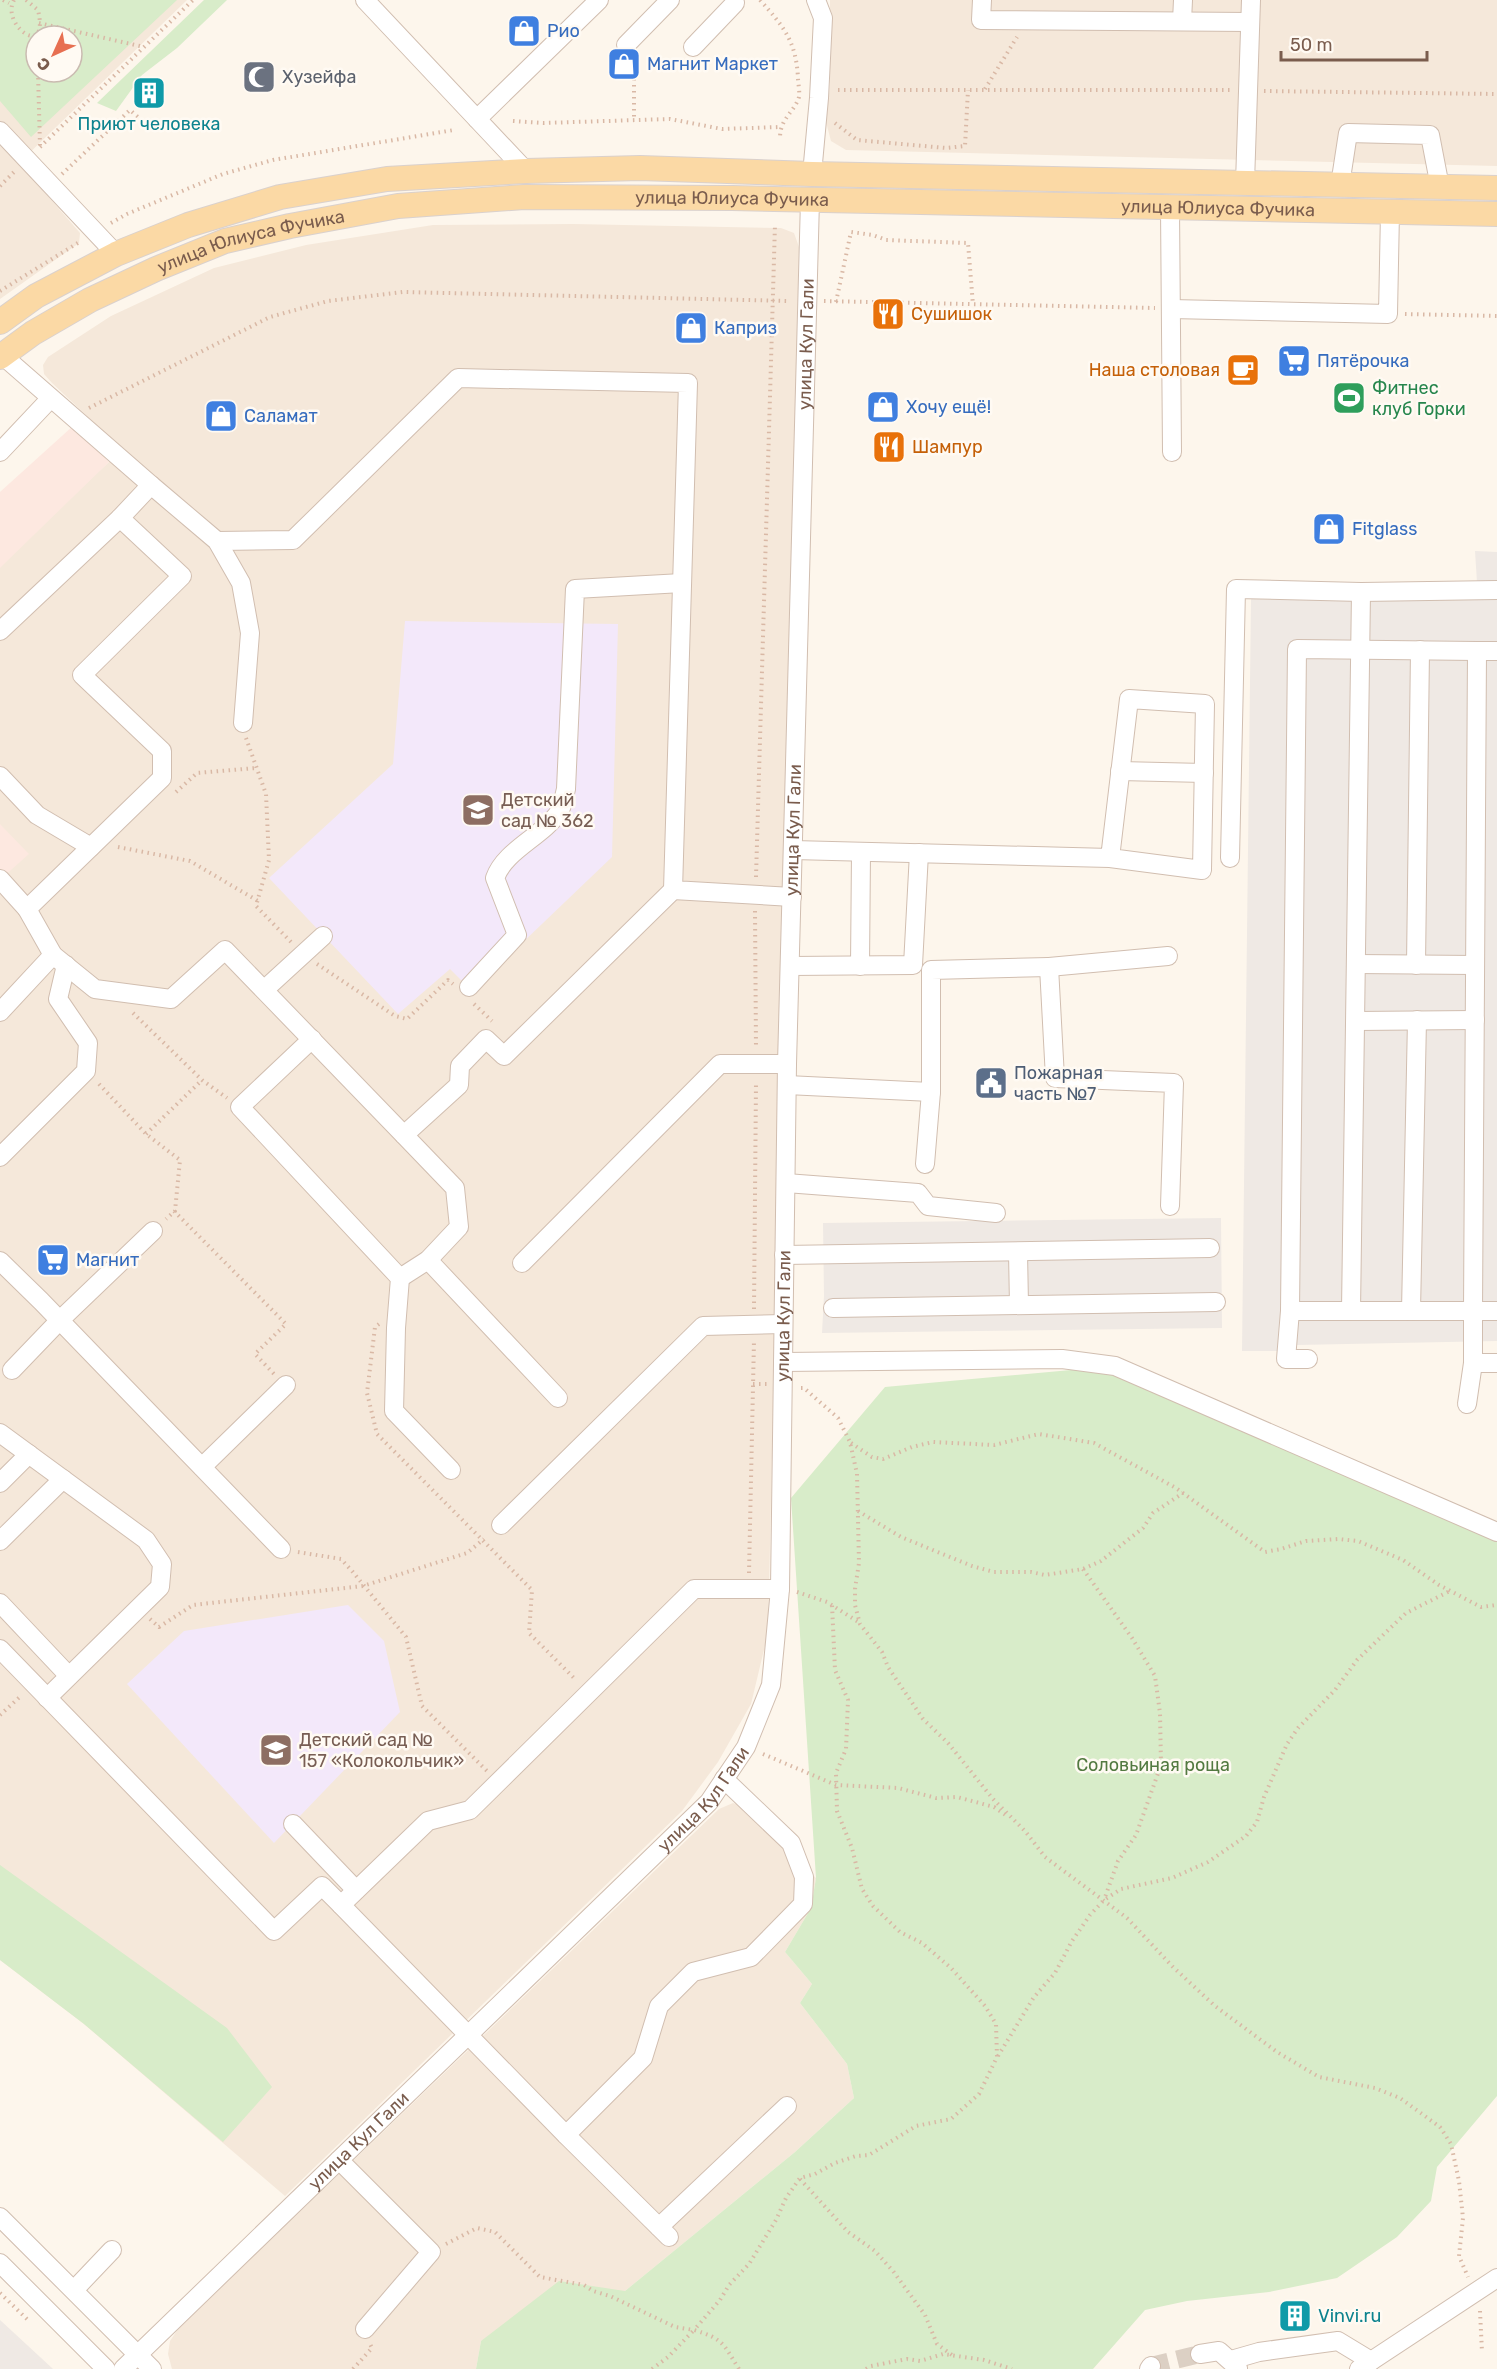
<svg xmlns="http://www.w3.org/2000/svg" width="1497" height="2369" font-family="Rubik,sans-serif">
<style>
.residential{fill:#f5e8da;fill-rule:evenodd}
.commercial{fill:#fde8e0}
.industrial{fill:#efe9e4}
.education{fill:#f3e8fa}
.green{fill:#d8ecc9;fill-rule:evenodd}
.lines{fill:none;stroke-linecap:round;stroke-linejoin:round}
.minor-tunnel{stroke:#dcd0c4;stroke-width:18;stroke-dasharray:18 9;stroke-linecap:butt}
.minor-casing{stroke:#d1beb0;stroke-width:20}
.major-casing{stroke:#dad1cd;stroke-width:26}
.path{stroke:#d9b8a5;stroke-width:4;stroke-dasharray:1.5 4.5;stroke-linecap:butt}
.minor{stroke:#fff;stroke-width:18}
.major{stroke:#fbd9a5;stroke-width:24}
.labels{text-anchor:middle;stroke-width:5;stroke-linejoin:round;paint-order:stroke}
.shop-label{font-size:18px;fill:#366cbe;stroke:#fffaf3;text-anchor:start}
.worship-label{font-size:18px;fill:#5b616d;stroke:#fffaf3;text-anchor:start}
.culture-label{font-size:18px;fill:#0d838f;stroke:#fffaf3}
.street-label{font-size:18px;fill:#7a5c4d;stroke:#fffaf3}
.food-label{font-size:18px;fill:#c56008;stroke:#fffaf3;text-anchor:start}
.leisure-label{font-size:18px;fill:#27864d;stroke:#fffaf3;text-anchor:start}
.education-label{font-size:18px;fill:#785e54;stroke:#fffaf3;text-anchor:start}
.service-label{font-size:18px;fill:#4e5e75;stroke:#fffaf3;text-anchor:start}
.park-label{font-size:18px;fill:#537a41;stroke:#fffaf3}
</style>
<rect width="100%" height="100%" fill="#fdf6ec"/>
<g class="residential">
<path d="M 0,0 L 187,0 L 19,163 L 80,233 L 79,243 L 0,299 ZM 36,36 L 72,36 L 72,72 L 36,72 Z"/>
<polygon points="830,0 1497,0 1497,166 846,150 831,141 826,122 830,85"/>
<polygon points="573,224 781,228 794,233 799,247 768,1633 751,1704 718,1762 682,1811 285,2196 84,2024 0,1960 0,565 109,462 121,448 52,383 44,374 43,365 48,357 111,316 214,268 306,245 433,225"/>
<polygon points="733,1803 742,1806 816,1878 811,1908 785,1952 812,1984 800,2003 847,2064 854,2098 795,2152 625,2291 481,2341 476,2369 172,2369 168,2354 170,2341 178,2329 719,1809"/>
</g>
<g class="commercial">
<polygon points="73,426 109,462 0,568 0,492"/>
<polygon points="0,824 29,854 1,879 0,878"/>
</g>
<g class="industrial">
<polygon points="1475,551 1497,552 1497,1341 1297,1345 1277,1351 1242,1351 1251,599 1353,600 1478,598"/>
<polygon points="1221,1218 1222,1328 822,1333 824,1296 823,1223"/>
<polygon points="0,2320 53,2369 0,2369"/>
</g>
<g class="education">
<polygon points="405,621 618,624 612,857 472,991 450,969 398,1014 269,878 393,764"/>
<polygon points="348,1605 384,1641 400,1712 274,1843 127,1684 184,1631"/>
</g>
<g class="green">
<path d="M 0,0 L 177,0 L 31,137 L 0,101 ZM 36,36 L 72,36 L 72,72 L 36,72 Z"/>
<polygon points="204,0 227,0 177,48 142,75 116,111 97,103"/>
<polygon points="1115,1366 1497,1540 1497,2096 1437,2167 1431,2201 1397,2237 1337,2278 1269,2292 1187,2301 1145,2310 1093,2369 476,2369 481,2341 559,2281 625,2291 795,2152 854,2098 847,2064 800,2003 812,1984 785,1952 811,1908 816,1878 791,1498 885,1387"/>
<polygon points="0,1865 227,2028 272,2087 223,2142 84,2024 0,1960"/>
</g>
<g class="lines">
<polyline class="minor-tunnel" points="1151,2366 1200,2354"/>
<g class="minor-casing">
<g id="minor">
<polyline points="365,0 526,171"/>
<polyline points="982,0 981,20 1250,22"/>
<polyline points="1182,21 1183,0"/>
<polyline points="626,45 670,0"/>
<polyline points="693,47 735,3"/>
<polyline points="477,119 599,0"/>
<polyline points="0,131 116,254"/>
<polyline points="812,174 819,98 823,18 816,0"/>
<polyline points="1245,183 1251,0"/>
<polyline points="1340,185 1348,133 1430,135 1440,187"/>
<polyline points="1170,208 1172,452"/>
<polyline points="1171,309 1388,314 1390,212"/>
<polyline points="0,452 50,399"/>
<polyline points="151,485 217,541 241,583 250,633 243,723"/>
<polyline points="217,541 293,540 458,378 688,383 673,890 792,897"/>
<polyline points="0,631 120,518"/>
<polyline points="1477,651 1297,649 1290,1311 1473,1311 1473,1363 1497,1363"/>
<polyline points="1497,651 1477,651 1473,1311 1497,1311"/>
<polyline points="1120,771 1204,773"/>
<polyline points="0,776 37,815 91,847"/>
<polyline points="793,850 1110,858 1202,870 1205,704 1129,699 1110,858"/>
<polyline points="1230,858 1236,589 1361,592 1497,590"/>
<polyline points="0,879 27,909"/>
<polyline points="53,955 95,989 171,999 225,950 404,1135 459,1085 460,1066 486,1039 504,1056 673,890"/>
<polyline points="1356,964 1475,965"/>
<polyline points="1416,965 1420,650"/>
<polyline points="790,966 913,965 919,853"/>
<polyline points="860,966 861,852"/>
<polyline points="1049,967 1168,956"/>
<path d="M 469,987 L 517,935 L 495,878 C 505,850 542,837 559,812 C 563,806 564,796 566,789 L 575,589 L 682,583"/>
<polyline points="264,990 323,936"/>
<polyline points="0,1012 53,955 27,909 162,778 162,751 82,675 182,576 120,518 151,485 2,355"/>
<polyline points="1356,1021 1475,1020"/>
<polyline points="312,1039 240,1107 400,1278 396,1328 394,1411 451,1470"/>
<polyline points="787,1085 931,1092"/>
<polyline points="0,1157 86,1071 88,1043 58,999 66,965"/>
<polyline points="925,1164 931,1092 931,970 1049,967 1055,1078 1174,1083 1170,1206"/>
<polyline points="786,1183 918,1193 928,1206 996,1213"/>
<polyline points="1018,1252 1019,1305"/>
<polyline points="784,1255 1210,1248"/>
<polyline points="428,1260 558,1398"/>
<polyline points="0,1261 41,1301 281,1549"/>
<polyline points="522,1263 720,1064 787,1064"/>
<polyline points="400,1278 428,1260 459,1227 455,1188 404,1135"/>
<polyline points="833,1308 1216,1302"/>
<polyline points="1290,1311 1286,1359 1308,1359"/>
<polyline points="1351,1311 1361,592"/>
<polyline points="1411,1311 1417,1020"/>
<polyline points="783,1362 1062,1359 1115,1366 1497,1532"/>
<polyline points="12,1370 60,1320 153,1231"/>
<polyline points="1467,1404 1473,1363"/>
<polyline points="0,1433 146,1540 162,1564 160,1587 47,1698"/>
<polyline points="202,1467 286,1385"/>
<polyline points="0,1483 29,1454"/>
<polyline points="501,1525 703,1326 783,1324"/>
<polyline points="0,1541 63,1479"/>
<polyline points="0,1603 69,1676"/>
<polyline points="0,1649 274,1931 322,1886 341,1905"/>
<polyline points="724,1779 791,1843 804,1877 803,1904 751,1957 693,1972 659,2006 643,2058 566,2135 341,1905 428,1821 470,1810 694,1589 780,1589"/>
<polyline points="293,1824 356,1890"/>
<polyline points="566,2135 669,2237"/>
<polyline points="339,2160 431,2252 365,2329"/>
<polyline points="0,2217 152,2369"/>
<polyline points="659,2227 787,2106"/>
<polyline points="0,2263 106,2369"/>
<polyline points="74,2290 112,2250"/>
<polyline points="1200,2354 1219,2351 1238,2368"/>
<polyline points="1231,2360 1259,2352 1338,2341 1371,2361"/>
<path id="s1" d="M 123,2369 L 709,1802 L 746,1747 L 771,1685 L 780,1589 L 787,1064 L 810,200"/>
<polyline points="1149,2369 1151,2366"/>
<polyline points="1359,2369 1497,2278"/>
</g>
</g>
<g class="major-casing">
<g id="major">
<polyline points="0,322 36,296 116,254 188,225 280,197 387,179 526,171 640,168 812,174 1497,188"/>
<path id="s2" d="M 0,357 L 33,333 L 90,300 L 156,269 L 225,241 L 290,226 L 398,206 L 524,197 L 732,198 L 1497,214"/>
</g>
</g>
<g class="path">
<polyline points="3,0 9,3"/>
<path d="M 14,0 C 0,25 50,61 38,10 L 26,0"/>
<path d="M 760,0 C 784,27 796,41 798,78 C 798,83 800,92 799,97 C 794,113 780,118 780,138"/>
<polyline points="39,23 144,47"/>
<polyline points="634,61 634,120"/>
<polyline points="38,72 40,146"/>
<polyline points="985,89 1017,37"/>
<polyline points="838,90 1232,90"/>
<polyline points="1264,91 1497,94"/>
<polyline points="513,121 543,123 670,119 722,129 780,127"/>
<polyline points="835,123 857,140 946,148 965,146 968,90"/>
<polyline points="40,147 193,0"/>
<polyline points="62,174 130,110 138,117"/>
<polyline points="0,186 15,171"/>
<polyline points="111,223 127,214 223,174 273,160 454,130"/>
<polyline points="0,291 81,241"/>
<polyline points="824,301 1155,308"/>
<polyline points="836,302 851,232 873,235 886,240 968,243 973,305"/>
<polyline points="1405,314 1497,316"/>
<polyline points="89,408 270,317 328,301 403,292 789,301"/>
<polyline points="246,738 266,794 269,860 256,906 291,942"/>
<polyline points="176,792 197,773 256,768"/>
<polyline points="118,847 190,861 258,901"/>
<polyline points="756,877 775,224"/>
<polyline points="755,911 756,1048"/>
<polyline points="317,964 395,1016 407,1019 448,980 453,984"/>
<polyline points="474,1004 492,1021"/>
<polyline points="133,1013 202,1080 227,1098"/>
<polyline points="99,1084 146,1134 180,1160 175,1211 166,1219"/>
<polyline points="146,1134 202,1080"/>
<polyline points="174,1211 286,1324 255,1354 274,1374"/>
<polyline points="754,1309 756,1082"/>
<polyline points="379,1324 375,1327 367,1393 377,1434 532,1590 529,1633 576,1680"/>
<polyline points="753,1384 767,1384"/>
<polyline points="801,1388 804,1388 838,1418 850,1442 857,1474 859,1563 855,1589 855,1605 860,1624 882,1652 888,1667 923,1719 948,1743 993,1799 1025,1831 1045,1857 1127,1918 1173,1967 1215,2006 1277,2052 1319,2077 1375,2088 1400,2098 1440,2127 1451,2144 1459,2181 1463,2218 1459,2256 1468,2277"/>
<polyline points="851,1443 872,1457 883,1459 912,1447 933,1442 994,1445 1039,1434 1094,1443 1176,1488 1265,1552 1281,1549 1306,1541 1338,1539 1358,1541 1403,1560 1439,1585 1481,1607 1497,1605"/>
<polyline points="858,1511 901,1537 972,1566 994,1572 1031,1572 1045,1575 1083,1569 1101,1561 1143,1528 1153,1513 1183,1493"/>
<polyline points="298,1552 341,1559 352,1571 406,1637 422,1706 487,1771"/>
<polyline points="1083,1569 1132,1638 1155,1676 1160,1713 1161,1765 1136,1835 1118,1861 1104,1900"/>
<polyline points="749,1573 754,1340"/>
<polyline points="797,1592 827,1602 860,1623"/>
<polyline points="150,1619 159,1627 193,1605 363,1586 467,1553 484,1539"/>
<polyline points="0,1715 22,1695"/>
<polyline points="763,1754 836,1785 898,1788 936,1798 957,1797 994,1807 1007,1816"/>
<polyline points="998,2056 1034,1997 1055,1973 1072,1941 1090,1915 1104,1900 1121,1889 1172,1878 1208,1862 1246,1836 1257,1822 1264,1797 1287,1744 1298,1728 1335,1690 1357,1660 1406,1613 1450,1591"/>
<polyline points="800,2179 848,2232 875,2251 893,2271 925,2315 937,2344 952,2355"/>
<polyline points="446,2244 477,2228 495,2232 540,2277 584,2285 593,2291 610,2296 675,2327 694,2330"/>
<polyline points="0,2293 30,2322"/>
<polyline points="1480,2311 1482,2352"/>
<polyline points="353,2369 372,2348 370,2344"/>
<polyline points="652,2369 668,2357 694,2330"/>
<path d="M 739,2369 C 723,2344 724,2339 694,2330 L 720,2300 L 729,2285 L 749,2264 L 776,2220 L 786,2198 L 800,2178 L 815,2174 L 835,2163 L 856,2156 L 869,2155 L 916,2126 L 951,2119 L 979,2094 L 997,2057 L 996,2024 L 985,2006 L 951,1968 L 922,1943 L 900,1932 L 873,1906 L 862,1889 L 852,1848 L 837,1811 L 836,1773 L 846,1749 L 848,1700 L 835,1670 L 832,1605"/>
<polyline points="866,2369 871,2366 907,2359 920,2361 943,2354 984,2360 1012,2369"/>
</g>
<use href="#minor" class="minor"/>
<use href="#major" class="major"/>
</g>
<defs>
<g id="shop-square" transform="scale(1.725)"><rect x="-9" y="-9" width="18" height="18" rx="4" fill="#3f7fe0" stroke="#fffaf3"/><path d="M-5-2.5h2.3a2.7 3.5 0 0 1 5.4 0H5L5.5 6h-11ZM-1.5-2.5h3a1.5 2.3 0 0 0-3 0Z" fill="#fff"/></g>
<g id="mosque-square" transform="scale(1.725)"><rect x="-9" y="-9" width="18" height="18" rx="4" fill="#6b7280" stroke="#fffaf3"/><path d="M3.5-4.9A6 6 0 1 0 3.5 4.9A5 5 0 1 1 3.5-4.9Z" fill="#fff"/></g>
<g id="building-square" transform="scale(1.725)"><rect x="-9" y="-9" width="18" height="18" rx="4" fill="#0f9aa8" stroke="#fffaf3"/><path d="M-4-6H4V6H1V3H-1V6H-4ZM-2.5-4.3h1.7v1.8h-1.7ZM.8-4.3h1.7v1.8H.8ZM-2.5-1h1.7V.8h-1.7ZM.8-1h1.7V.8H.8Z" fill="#fff"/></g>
<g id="restaurant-square" transform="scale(1.725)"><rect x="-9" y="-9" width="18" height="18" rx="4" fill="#e8710a" stroke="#fffaf3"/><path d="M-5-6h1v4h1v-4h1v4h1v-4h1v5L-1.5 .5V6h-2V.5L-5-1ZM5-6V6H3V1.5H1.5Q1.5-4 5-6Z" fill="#fff"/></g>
<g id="supermarket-square" transform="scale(1.725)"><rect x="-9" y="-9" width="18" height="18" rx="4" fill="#3f7fe0" stroke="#fffaf3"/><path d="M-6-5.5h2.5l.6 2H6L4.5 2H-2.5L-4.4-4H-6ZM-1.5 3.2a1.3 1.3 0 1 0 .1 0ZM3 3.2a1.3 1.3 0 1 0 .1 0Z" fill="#fff"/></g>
<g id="cafe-square" transform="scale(1.725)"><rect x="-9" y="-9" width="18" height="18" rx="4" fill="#e8710a" stroke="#fffaf3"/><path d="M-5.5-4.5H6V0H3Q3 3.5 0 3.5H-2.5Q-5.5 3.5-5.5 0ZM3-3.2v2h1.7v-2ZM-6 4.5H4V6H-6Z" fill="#fff"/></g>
<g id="stadium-square" transform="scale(1.725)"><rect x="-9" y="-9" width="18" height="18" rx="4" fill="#2e9e5b" stroke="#fffaf3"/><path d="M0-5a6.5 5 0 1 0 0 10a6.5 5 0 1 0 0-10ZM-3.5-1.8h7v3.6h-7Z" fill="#fff"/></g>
<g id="school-square" transform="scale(1.725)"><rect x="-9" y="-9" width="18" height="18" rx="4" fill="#8d6e63" stroke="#fffaf3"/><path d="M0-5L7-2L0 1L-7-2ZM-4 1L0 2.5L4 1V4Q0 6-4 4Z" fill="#fff"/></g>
<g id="civic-square" transform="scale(1.725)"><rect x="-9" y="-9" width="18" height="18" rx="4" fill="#5c6f8a" stroke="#fffaf3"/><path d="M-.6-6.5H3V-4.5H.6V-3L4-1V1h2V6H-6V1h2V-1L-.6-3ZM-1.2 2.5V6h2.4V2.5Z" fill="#fff"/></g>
</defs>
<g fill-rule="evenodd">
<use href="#shop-square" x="524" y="31"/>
<use href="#shop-square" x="624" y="64"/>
<use href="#mosque-square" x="259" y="77"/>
<use href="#building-square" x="149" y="93"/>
<use href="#restaurant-square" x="888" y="314"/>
<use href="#shop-square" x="691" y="328"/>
<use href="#supermarket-square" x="1294" y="361"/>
<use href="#cafe-square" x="1243" y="370"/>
<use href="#stadium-square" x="1349" y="398"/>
<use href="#shop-square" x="883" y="407"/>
<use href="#shop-square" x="221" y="416"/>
<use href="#restaurant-square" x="889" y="447"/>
<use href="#shop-square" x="1329" y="529"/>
<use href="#school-square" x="478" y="810"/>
<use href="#civic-square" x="991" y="1083"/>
<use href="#supermarket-square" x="53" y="1260"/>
<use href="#school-square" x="276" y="1750"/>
<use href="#building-square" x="1295" y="2316"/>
</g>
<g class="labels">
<g class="shop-label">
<text x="547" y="37">Рио</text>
<text x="647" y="70">Магнит Маркет</text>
<text x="714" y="334">Каприз</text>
<text x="1317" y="367">Пятёрочка</text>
<text x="906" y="413">Хочу ещё!</text>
<text x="244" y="422">Саламат</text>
<text x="1352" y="535">Fitglass</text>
<text x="76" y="1266">Магнит</text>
</g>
<g class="worship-label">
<text x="282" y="83">Хузейфа</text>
</g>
<g class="culture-label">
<text x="149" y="130">Приют человека</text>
<text x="1318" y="2322" text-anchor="start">Vinvi.ru</text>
</g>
<g class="street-label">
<text dy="6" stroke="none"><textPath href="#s2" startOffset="765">улица Юлиуса Фучика</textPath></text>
<text dy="6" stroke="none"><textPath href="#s2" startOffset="1251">улица Юлиуса Фучика</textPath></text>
<text dy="6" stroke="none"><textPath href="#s2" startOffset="279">улица Юлиуса Фучика</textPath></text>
<text dy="6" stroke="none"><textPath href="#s1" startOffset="2290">улица Кул Гали</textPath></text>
<text dy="6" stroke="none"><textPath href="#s1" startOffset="1804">улица Кул Гали</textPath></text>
<text dy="6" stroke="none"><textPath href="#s1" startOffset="1318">улица Кул Гали</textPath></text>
<text dy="6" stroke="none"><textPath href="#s1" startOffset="814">улица Кул Гали</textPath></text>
<text dy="6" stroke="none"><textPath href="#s1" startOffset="328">улица Кул Гали</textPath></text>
</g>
<g class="food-label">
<text x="911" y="320">Сушишок</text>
<text x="1220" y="376" text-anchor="end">Наша столовая</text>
<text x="912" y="453">Шампур</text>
</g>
<g class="leisure-label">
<text x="1372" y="394">Фитнес<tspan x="1372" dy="21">клуб Горки</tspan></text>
</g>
<g class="education-label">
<text x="501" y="806">Детский<tspan x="501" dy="21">сад № 362</tspan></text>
<text x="299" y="1746">Детский сад №<tspan x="299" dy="21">157 «Колокольчик»</tspan></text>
</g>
<g class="service-label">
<text x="1014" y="1079">Пожарная<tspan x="1014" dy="21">часть №7</tspan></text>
</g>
<g class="park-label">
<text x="1153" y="1771">Соловьиная роща</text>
</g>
</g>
<g transform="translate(54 54) rotate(225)"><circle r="28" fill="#fffaf3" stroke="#cabbb1" stroke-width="1.5"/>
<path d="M0-4.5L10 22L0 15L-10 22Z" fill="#e76f51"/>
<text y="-9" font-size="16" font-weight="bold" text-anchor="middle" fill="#7a5c4d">С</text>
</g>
<path d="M1281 51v9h146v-9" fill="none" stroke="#7a5c4d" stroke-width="3"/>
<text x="1290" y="51" font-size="18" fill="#7a5c4d" stroke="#fffaf3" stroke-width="4.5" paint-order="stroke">50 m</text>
</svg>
